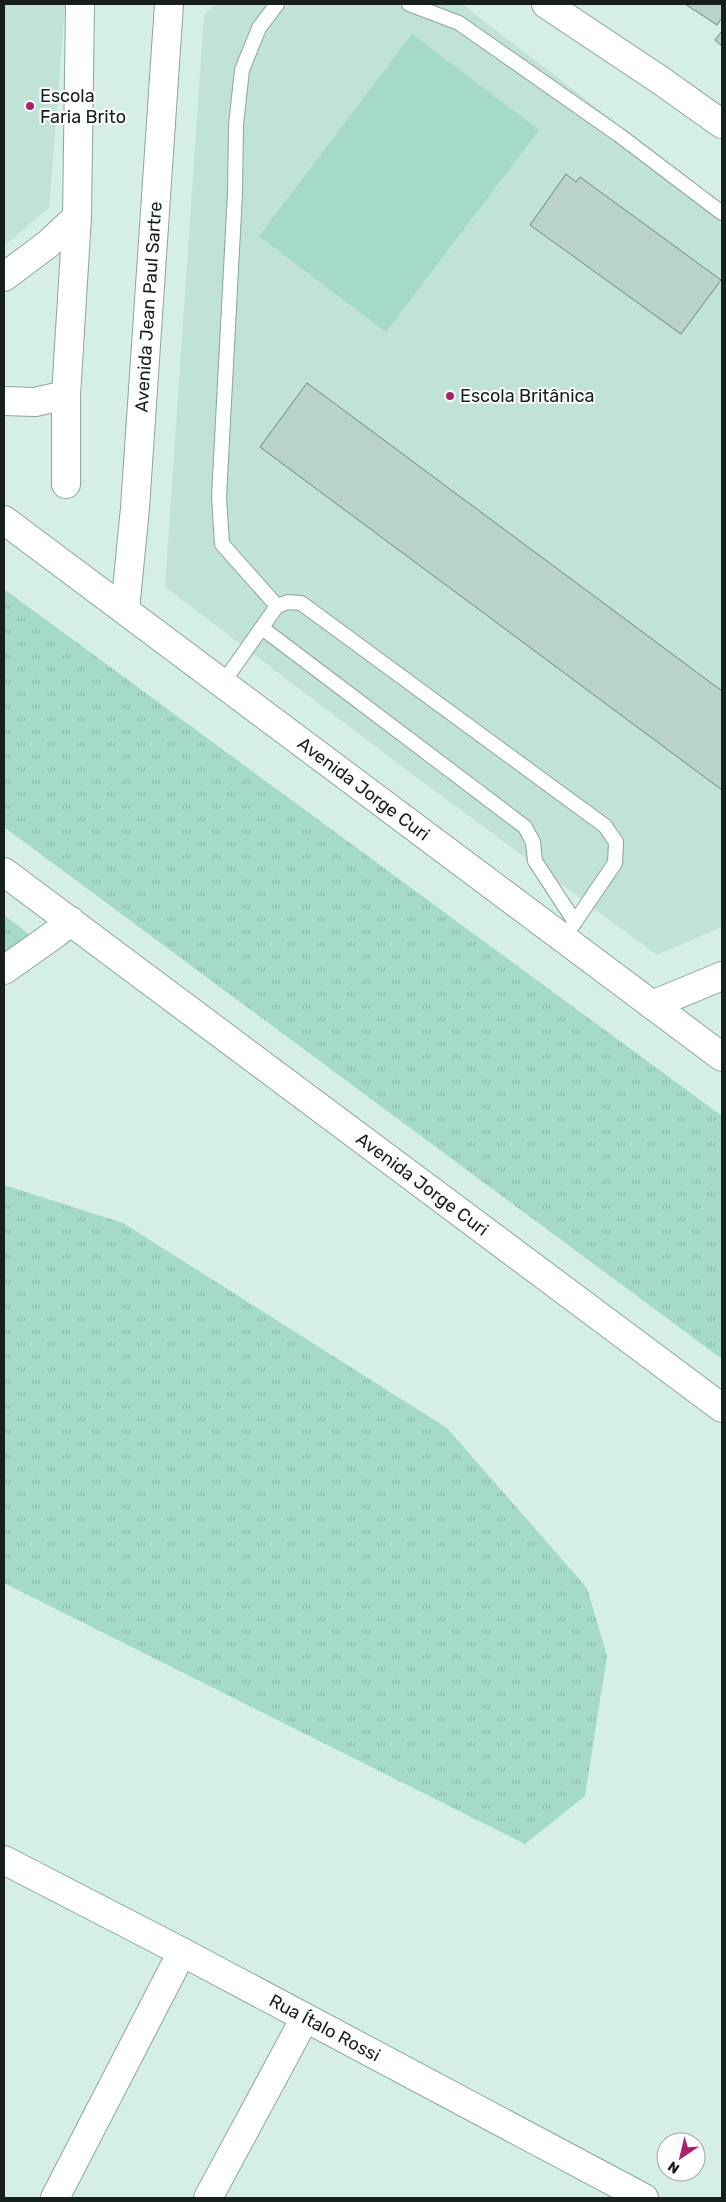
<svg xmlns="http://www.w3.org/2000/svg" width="726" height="2202" font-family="Rubik,sans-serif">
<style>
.built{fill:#c1e2d6}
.grass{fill:url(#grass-tufts)}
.pitch{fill:#a5dac8}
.building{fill:#bad3ca;stroke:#6f867e}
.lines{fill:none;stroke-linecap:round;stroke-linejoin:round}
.lane-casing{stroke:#8da59d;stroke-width:16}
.street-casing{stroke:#8da59d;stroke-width:30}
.secondary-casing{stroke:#8da59d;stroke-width:30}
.lane{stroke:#fff;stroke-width:14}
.street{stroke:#fff;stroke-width:28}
.secondary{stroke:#fff;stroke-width:28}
.poi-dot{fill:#a8236c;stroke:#fff;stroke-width:2}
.labels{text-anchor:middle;stroke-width:4;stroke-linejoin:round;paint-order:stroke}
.poi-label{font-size:18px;fill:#161f1c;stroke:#fff;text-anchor:start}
.street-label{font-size:18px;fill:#161f1c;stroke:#fff}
</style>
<defs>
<pattern id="grass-tufts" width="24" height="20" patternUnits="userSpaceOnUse" patternTransform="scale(1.25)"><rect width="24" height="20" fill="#a5dac8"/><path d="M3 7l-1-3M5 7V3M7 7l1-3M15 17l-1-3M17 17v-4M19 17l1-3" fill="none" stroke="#8dbbab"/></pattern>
</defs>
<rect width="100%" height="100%" fill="#d5efe6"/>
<g class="built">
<polygon points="4,4 65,4 49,208 4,246"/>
<polygon points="216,4 462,4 722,204 722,927 657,955 408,771 165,587 204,15"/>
</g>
<g class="grass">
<polygon points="4,589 722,1116 722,1359 4,827"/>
<polygon points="4,915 35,939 4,955"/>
<polygon points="4,1185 123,1223 447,1428 587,1588 607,1656 585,1796 525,1844 4,1583"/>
</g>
<polygon class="pitch" points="412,34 539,130 386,332 259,236"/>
<g class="building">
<polygon points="685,4 722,4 722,18 717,25"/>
<polygon points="722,31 722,46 715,40"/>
<polygon points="566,174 576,182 580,177 721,280 681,334 530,225"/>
<polygon points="307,383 722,691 722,790 260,447"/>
</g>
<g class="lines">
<g class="lane-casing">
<g id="lane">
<polyline points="409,4 459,23 619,135 722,213"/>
<polyline points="277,606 222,544 219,497 235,193 236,125 242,70 259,28 277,4"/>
<polyline points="262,628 525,827 533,842 535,861 575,922"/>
<polyline points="222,684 277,606 288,602 301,603 605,826 616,842 615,863 564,938"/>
</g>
</g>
<g class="street-casing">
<g id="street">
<polyline points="546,4 660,80 722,124"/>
<polyline points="4,277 48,244 77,217"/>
<polyline points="4,401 35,402 66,395"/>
<polyline points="66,484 66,395 77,217 80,4"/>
<path id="s1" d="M 125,610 L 135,508 L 169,4"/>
<polyline points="4,970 55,934 71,921"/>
<polyline points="652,1005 722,976"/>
<path id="s2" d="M 4,1860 L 182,1952 L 644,2198"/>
<polyline points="55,2198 182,1952"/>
<polyline points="208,2198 305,2018"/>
</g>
</g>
<g class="secondary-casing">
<g id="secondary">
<path id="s3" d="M 4,520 L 722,1057"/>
<path id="s4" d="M 4,872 L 722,1408"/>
</g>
</g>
<use href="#lane" class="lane"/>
<use href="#street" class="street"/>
<use href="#secondary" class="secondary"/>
</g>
<g class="poi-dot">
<circle cx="30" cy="106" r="5"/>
<circle cx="450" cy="396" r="5"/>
</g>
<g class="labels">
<g class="poi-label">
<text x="40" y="102">Escola<tspan x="40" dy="21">Faria Brito</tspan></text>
<text x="460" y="402">Escola Britânica</text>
</g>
<g class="street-label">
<text dy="6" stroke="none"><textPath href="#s1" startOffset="304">Avenida Jean Paul Sartre</textPath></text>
<text dy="6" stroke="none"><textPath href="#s3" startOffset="449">Avenida Jorge Curi</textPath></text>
<text dy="6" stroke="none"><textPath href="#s4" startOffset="522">Avenida Jorge Curi</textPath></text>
<text dy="6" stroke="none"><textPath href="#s2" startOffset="362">Rua Ítalo Rossi</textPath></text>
</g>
</g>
<rect width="726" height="2202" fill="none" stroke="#161f1c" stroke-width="10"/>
<g transform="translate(681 2157) rotate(215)"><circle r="24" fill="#ffffff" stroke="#a2a5a4"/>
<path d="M0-4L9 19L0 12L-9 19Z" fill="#a8236c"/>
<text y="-8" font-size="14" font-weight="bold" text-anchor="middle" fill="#161f1c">N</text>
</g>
</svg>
